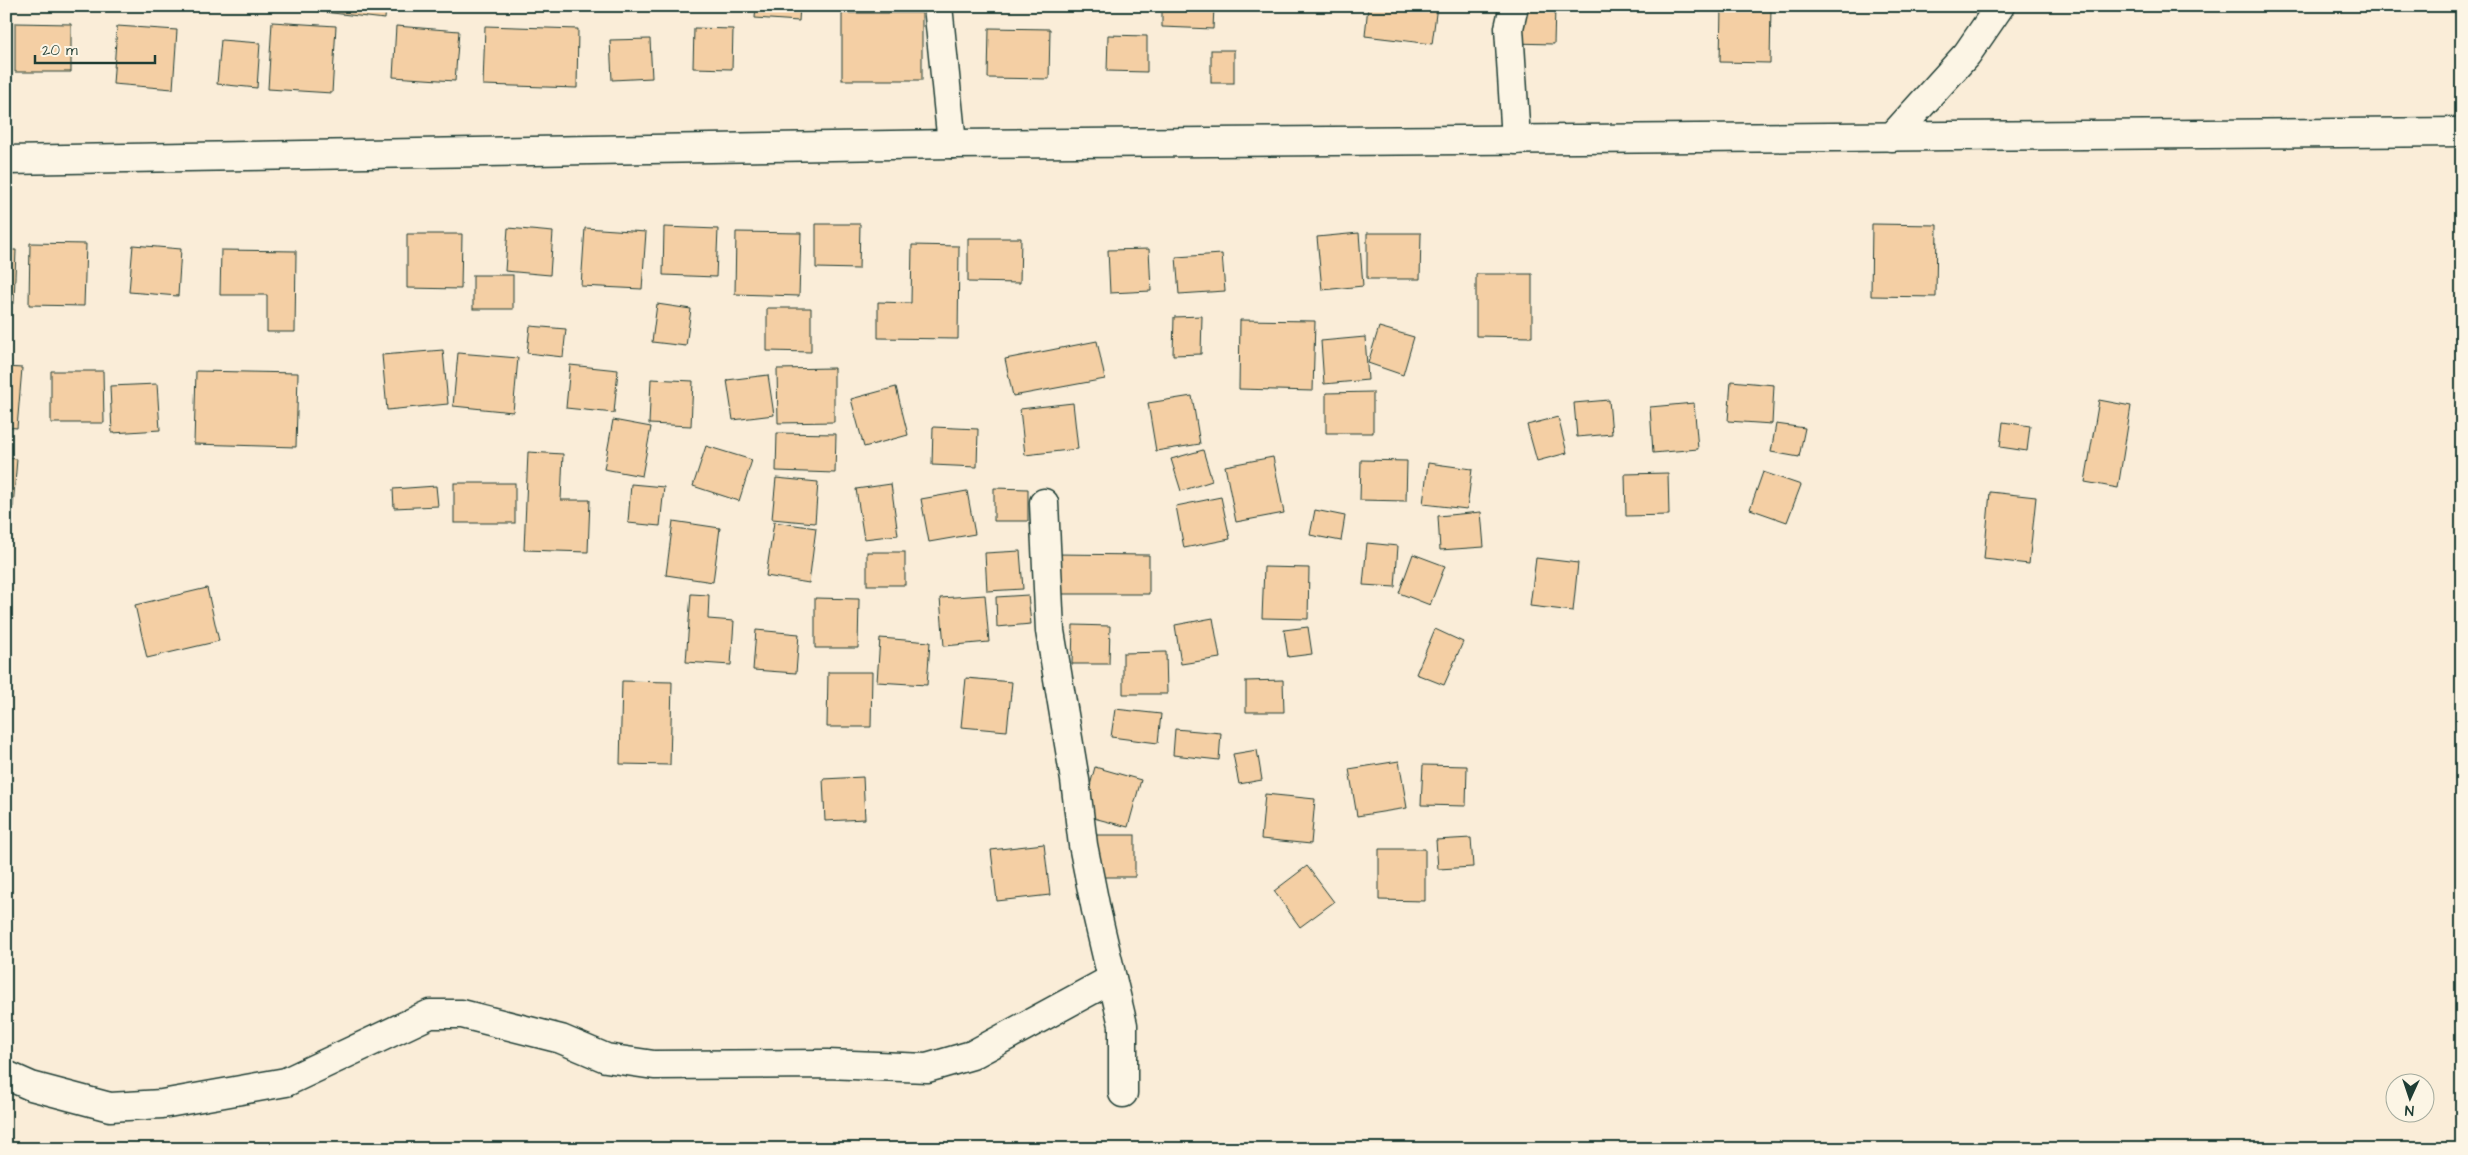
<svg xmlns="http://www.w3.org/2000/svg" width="2468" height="1155" font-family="'Architects Daughter',sans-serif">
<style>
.building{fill:#f4cfa4;stroke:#1f3d34}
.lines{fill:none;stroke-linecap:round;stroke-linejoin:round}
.minor-casing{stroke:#1f3d34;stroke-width:31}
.minor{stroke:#fcf5e5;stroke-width:28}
</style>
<rect width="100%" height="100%" fill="#faedd8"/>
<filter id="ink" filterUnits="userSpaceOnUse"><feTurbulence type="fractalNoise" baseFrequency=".02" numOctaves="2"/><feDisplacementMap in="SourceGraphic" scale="10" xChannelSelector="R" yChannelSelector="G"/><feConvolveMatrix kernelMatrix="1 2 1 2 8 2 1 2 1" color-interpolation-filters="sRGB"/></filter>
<g filter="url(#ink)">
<g class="building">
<polygon points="271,6 386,6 385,19"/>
<polygon points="756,6 800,6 799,21 755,18"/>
<polygon points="1162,6 1214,6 1213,29 1162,27"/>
<polygon points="1259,6 1313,6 1313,10 1259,9"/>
<polygon points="1368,6 1437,6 1432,44 1365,36"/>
<polygon points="1512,6 1555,7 1554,44 1511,43"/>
<polygon points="1721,6 1771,6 1770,63 1720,62"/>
<rect x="842" y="13" width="80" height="67"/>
<polygon points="272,22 336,26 332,93 268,89"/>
<polygon points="15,23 71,24 71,72 15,72"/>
<polygon points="117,26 177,30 173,89 113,84"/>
<polygon points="396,26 459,31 455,81 393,77"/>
<polygon points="485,26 578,29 577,88 483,85"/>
<polygon points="694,28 733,29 732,69 693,68"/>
<polygon points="989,28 1050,29 1049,79 988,78"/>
<polygon points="1108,35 1147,36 1147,72 1107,71"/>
<polygon points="650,39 652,78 612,80 610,40"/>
<polygon points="221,40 260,43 257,88 217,84"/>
<rect x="1211" y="50" width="23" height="33"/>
<polygon points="816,224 860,224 859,269 816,268"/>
<polygon points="1872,224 1937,225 1936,297 1871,296"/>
<polygon points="664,227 718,229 716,277 663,275"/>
<polygon points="508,228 553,232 550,275 505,271"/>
<polygon points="585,228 646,232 642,289 581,286"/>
<polygon points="736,232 801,233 799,296 735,294"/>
<polygon points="1359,233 1363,286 1322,290 1317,237"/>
<polygon points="1367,233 1421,233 1420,279 1367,279"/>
<polygon points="407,234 462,234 461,289 407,288"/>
<polygon points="968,238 1021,238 1020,283 968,282"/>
<polygon points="30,243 86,244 84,306 29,305"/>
<polygon points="133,245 181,249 178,296 129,292"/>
<polygon points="912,245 959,246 958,339 878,338 878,302 911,303"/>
<polygon points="1149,249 1151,291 1110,293 1108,250"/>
<polygon points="6,250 16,250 14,303 6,302"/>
<polygon points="221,250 296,251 295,332 267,332 267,295 220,295"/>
<polygon points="1222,254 1225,291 1179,294 1176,257"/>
<polygon points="1476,274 1532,274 1532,337 1476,336"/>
<rect x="473" y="275" width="40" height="34"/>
<polygon points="657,304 691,309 686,346 652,342"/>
<polygon points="767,308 811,308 811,352 767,351"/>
<polygon points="1202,316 1201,354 1173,355 1174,317"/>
<polygon points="1240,320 1315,321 1313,391 1239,389"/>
<polygon points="530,326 566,329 563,357 527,353"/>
<polygon points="1379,327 1414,337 1403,375 1368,363"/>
<polygon points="1365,337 1368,380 1324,384 1321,341"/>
<polygon points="1097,341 1105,379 1013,396 1005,359"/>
<polygon points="443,350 448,404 387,410 382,355"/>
<polygon points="458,353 518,358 513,412 453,406"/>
<polygon points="570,365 618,370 614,413 566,408"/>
<polygon points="6,367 22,368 17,428 6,427"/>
<polygon points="834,368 834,422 778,423 777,369"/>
<polygon points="51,371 103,371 104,423 51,423"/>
<polygon points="196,371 298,373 296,447 194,444"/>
<polygon points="768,375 774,415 733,420 727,380"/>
<polygon points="651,379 693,381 691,426 649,424"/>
<polygon points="1731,381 1774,385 1772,424 1728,421"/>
<polygon points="157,384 160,430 112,433 110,386"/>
<polygon points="896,387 908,435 864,447 851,399"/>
<polygon points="1373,392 1373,433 1326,433 1326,393"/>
<polygon points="1192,396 1200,444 1156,451 1148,403"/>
<polygon points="1609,400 1612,434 1577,437 1574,403"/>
<polygon points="2099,400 2131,406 2118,488 2085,482"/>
<polygon points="1073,403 1078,449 1025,455 1020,409"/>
<polygon points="1694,403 1698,449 1653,453 1650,407"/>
<polygon points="1558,417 1567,453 1537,461 1527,425"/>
<polygon points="613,420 651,427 642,476 604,469"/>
<polygon points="2003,422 2030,426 2027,451 2000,447"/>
<polygon points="1776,424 1805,428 1799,457 1771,452"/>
<polygon points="933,427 978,429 977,467 932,465"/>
<polygon points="777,433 836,434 835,473 776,471"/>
<polygon points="706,446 752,460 739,501 693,486"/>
<polygon points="1203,450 1212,481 1181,491 1171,459"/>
<polygon points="528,452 563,454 561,500 590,500 588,552 524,550"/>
<polygon points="1273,457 1284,513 1236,522 1225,466"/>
<polygon points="6,458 17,459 13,507 6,506"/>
<polygon points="1361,460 1407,461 1406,501 1360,500"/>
<polygon points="1428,463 1472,469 1467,509 1423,504"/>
<polygon points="1763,472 1801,485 1787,522 1750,509"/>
<polygon points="1668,473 1669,515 1626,516 1625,474"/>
<polygon points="776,478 818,482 815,523 772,519"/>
<rect x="454" y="483" width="61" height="40"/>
<polygon points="631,484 664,487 660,526 628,523"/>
<polygon points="891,484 898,535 864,539 856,489"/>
<polygon points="436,486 438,506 394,508 393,489"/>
<polygon points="994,488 1028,489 1028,521 994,521"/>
<polygon points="967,491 975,534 929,542 921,499"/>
<polygon points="1990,492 2036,497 2029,564 1984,559"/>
<polygon points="1221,497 1230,539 1184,548 1176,506"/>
<polygon points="1315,510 1345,516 1341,541 1310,535"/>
<polygon points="1481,512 1484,547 1440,550 1438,516"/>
<polygon points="673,521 720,528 713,582 666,575"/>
<polygon points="774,522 816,528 809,583 766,576"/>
<polygon points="1367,543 1398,546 1395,587 1363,585"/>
<polygon points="1020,551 1023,589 987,591 985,553"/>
<rect x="867" y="552" width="38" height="33"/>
<polygon points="1054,554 1149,555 1149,594 1054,594"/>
<polygon points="1413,554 1445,566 1430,605 1399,593"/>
<polygon points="1536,558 1578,563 1573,611 1530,606"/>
<polygon points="1264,567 1309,568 1308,619 1262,618"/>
<polygon points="207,588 219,641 147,658 135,605"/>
<polygon points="691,594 709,595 708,619 734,621 731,665 686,662"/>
<polygon points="985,595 989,642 944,646 940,598"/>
<polygon points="1028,595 1031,624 997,627 996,597"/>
<polygon points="815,598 859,599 858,648 815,648"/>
<polygon points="1213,618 1220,658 1181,664 1175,625"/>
<polygon points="1073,625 1110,626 1109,664 1072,664"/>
<polygon points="1308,627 1312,654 1288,657 1284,630"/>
<polygon points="1435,629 1463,642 1444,685 1416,674"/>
<polygon points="756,630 799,634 796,673 753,670"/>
<polygon points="880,638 930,642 927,685 877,682"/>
<polygon points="1166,652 1167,694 1123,694 1123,653"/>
<polygon points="828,672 872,672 871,727 827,727"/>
<polygon points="966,678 1012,682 1007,731 961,727"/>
<polygon points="1283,680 1284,712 1246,712 1246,681"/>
<polygon points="622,681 672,682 670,765 620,764"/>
<polygon points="1115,709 1161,714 1158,743 1111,737"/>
<polygon points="1175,729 1221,733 1219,760 1173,755"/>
<polygon points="1257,750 1262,780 1239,784 1233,754"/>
<polygon points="1399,761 1407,808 1357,816 1349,769"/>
<polygon points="1423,765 1467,766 1466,806 1421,805"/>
<polygon points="1095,767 1141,780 1128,827 1082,815"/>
<polygon points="863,777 865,819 825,821 823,779"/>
<polygon points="1265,794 1315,799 1311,844 1261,839"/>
<rect x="1095" y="835" width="40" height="42"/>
<polygon points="1471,838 1473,867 1438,869 1436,840"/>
<polygon points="1044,844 1050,895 997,901 991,850"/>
<polygon points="1379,849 1425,849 1425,901 1379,900"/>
<polygon points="1307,866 1334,902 1300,927 1274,891"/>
</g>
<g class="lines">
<g class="minor-casing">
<g id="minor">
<polyline points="938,6 952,144"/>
<polyline points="1514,6 1509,28 1516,140"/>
<polyline points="1892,137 1967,54 2000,6"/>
<polyline points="6,160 952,144 2462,132"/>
<polyline points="1044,503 1050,631 1075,780 1083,845 1096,910 1123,1025 1123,1093"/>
<polyline points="6,1075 31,1086 110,1107 162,1104 286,1082 430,1014 462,1014 561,1039 606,1058 654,1065 827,1064 927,1068 972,1055 1112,979"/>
</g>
</g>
<use href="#minor" class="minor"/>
</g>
</g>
<rect width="2468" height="1155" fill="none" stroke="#fcf5e5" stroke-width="25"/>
<rect x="12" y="12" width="2443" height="1130" fill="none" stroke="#1f3d34" stroke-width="2" filter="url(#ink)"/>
<g transform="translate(2410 1098) rotate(183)"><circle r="24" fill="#fcf5e5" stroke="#a4ab9e"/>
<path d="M0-4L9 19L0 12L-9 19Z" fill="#1f3d34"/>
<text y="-8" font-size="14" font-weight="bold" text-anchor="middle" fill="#1f3d34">N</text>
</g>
<path d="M35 55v8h120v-8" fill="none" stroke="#1f3d34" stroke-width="2.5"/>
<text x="42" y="55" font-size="15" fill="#1f3d34" stroke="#fcf5e5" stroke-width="4" paint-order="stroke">20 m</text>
</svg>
